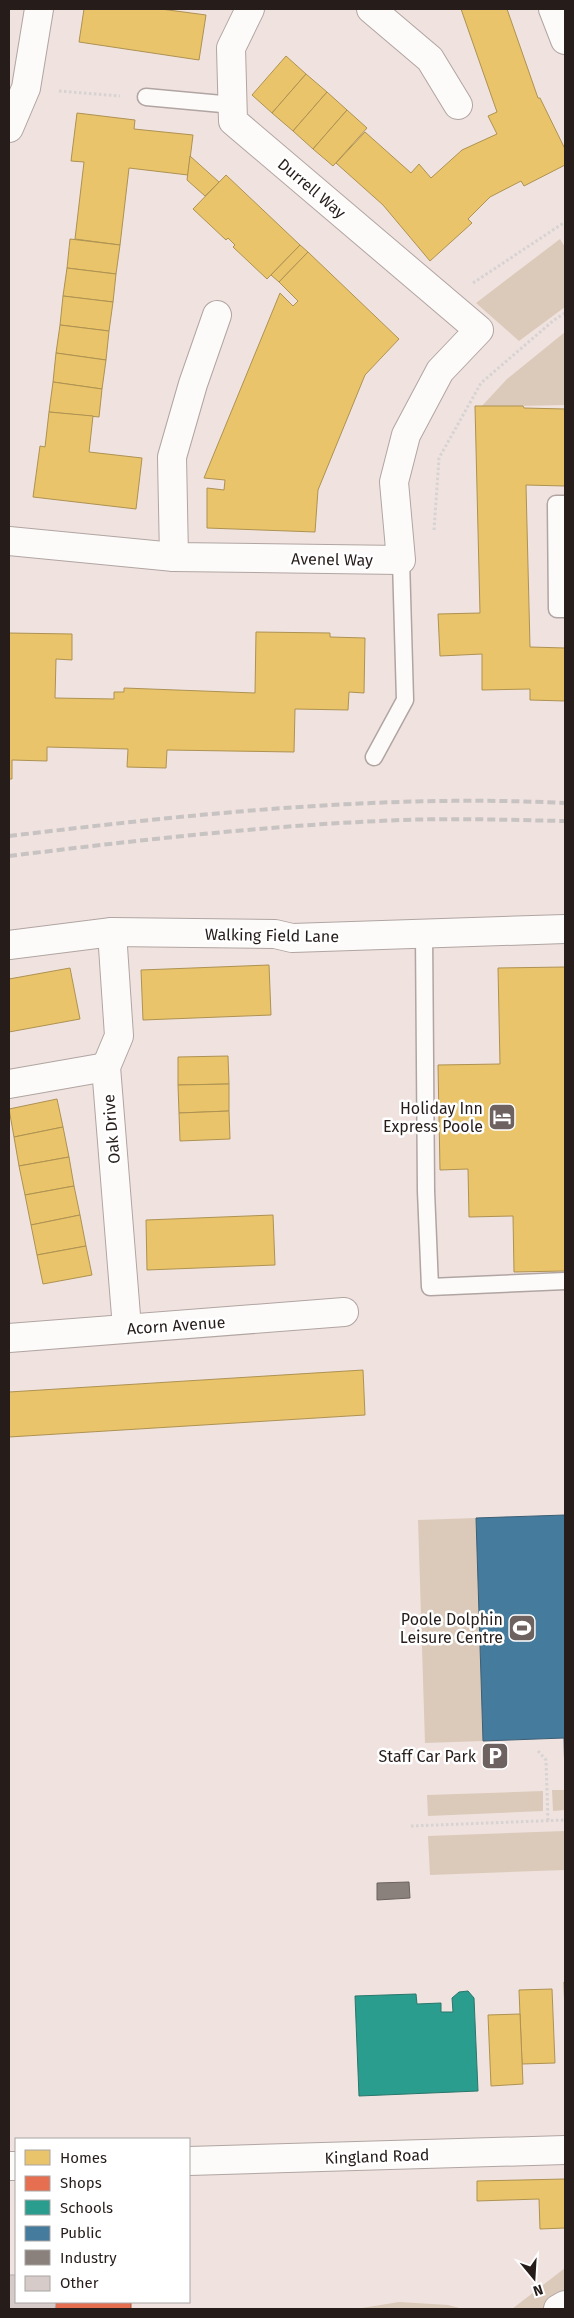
<svg xmlns="http://www.w3.org/2000/svg" width="574" height="2318" font-family="'Fira Sans',sans-serif">
<style>
.green{fill:#dbcaba}
.homes{fill:#e9c46a;stroke:#ae9252}
.shops{fill:#e76f51;stroke:#ad5641}
.schools{fill:#2a9d8f;stroke:#29776c}
.public{fill:#457b9d;stroke:#3c5f76}
.industry{fill:#8a817c;stroke:#6c635f}
.building{fill:#d6cbc9;stroke:#b7acaa}
.lines{fill:none;stroke-linecap:round;stroke-linejoin:round}
.lane-casing{stroke:#b0a5a2;stroke-width:19}
.street-casing{stroke:#b0a5a2;stroke-width:30}
.secondary-casing{stroke:#b0a5a2;stroke-width:30}
.path{stroke:#d6d3d2;stroke-width:3;stroke-dasharray:2.5 2.5;stroke-linecap:butt}
.lane{stroke:#fdfbfa;stroke-width:16}
.street{stroke:#fdfbfa;stroke-width:28}
.secondary{stroke:#fdfbfa;stroke-width:28}
.rail{stroke:#c7c3c2;stroke-width:4;stroke-dasharray:8 4;stroke-linecap:butt}
.labels{text-anchor:middle;stroke-width:5;stroke-linejoin:round;paint-order:stroke}
.street-label{font-size:16px;fill:#261d1b;stroke:#fff}
.poi-label{font-size:16px;fill:#261d1b;stroke:#fff;text-anchor:end}
</style>
<rect width="100%" height="100%" fill="#f0e2de"/>
<g class="green">
<polygon points="560,239 565,247 565,307 519,341 476,303"/>
<polygon points="565,332 565,405 481,407 507,379"/>
<polygon points="476,1518 483,1741 425,1743 418,1520"/>
<polygon points="552,1790 565,1790 565,1810 553,1811"/>
<polygon points="543,1791 543,1811 428,1816 427,1795"/>
<polygon points="565,1831 565,1870 430,1875 428,1836"/>
<polygon points="565,2268 565,2309 512,2309"/>
<polygon points="399,2302 448,2305 463,2309 356,2309"/>
</g>
<g class="homes">
<polygon points="84,9 161,9 206,15 199,60 79,42"/>
<polygon points="461,9 507,9 538,98 540,98 565,149 565,165 524,186 521,181 490,197 468,219 472,223 430,261 383,205 336,163 365,132 411,173 419,164 431,178 462,150 497,134 488,116 497,112"/>
<polygon points="286,56 306,74 272,113 252,95"/>
<polygon points="306,74 327,92 293,131 272,113"/>
<polygon points="327,92 347,110 313,149 293,131"/>
<polygon points="347,110 367,128 333,166 313,149"/>
<polygon points="77,113 135,120 134,129 193,135 188,175 129,168 120,245 75,239 84,162 71,161"/>
<polygon points="190,156 219,182 205,196 187,180"/>
<polygon points="226,175 300,245 267,279 233,247 235,245 228,238 226,240 193,209"/>
<polygon points="70,239 120,245 116,274 67,268"/>
<polygon points="300,245 308,252 279,282 271,275"/>
<polygon points="308,252 399,339 365,375 318,490 315,532 207,528 207,488 224,490 225,480 204,478 280,293 293,306 298,301 279,282"/>
<polygon points="67,268 116,274 113,302 63,296"/>
<polygon points="63,296 113,302 109,331 60,325"/>
<polygon points="60,325 109,331 106,360 56,353"/>
<polygon points="56,353 106,360 102,389 53,382"/>
<polygon points="53,382 102,389 99,417 49,412"/>
<polygon points="475,406 523,406 524,408 565,409 565,486 526,485 530,647 565,648 565,701 530,700 530,689 482,690 482,654 440,656 438,614 480,613"/>
<polygon points="49,412 93,416 89,452 142,458 136,509 33,497 40,446 45,447"/>
<polygon points="256,632 330,633 330,637 365,638 364,693 349,692 348,710 295,709 294,752 167,750 166,768 127,767 128,749 47,747 47,761 12,760 12,779 9,779 9,633 72,634 72,660 56,659 55,698 114,699 114,692 124,692 124,688 255,693"/>
<polygon points="269,965 271,1015 143,1020 141,970"/>
<polygon points="565,967 565,1271 514,1272 513,1216 469,1217 468,1169 440,1170 438,1065 500,1064 498,968"/>
<polygon points="70,968 80,1019 9,1032 9,979"/>
<polygon points="228,1056 229,1084 178,1085 178,1057"/>
<polygon points="229,1084 229,1111 179,1113 178,1085"/>
<polygon points="57,1099 63,1127 14,1137 9,1109"/>
<polygon points="229,1111 230,1139 180,1141 179,1113"/>
<polygon points="63,1127 69,1157 19,1166 14,1137"/>
<polygon points="69,1157 74,1186 25,1195 19,1166"/>
<polygon points="74,1186 80,1215 31,1225 25,1195"/>
<polygon points="80,1215 86,1246 37,1255 31,1225"/>
<polygon points="273,1215 275,1265 147,1270 146,1220"/>
<polygon points="86,1246 92,1275 43,1284 37,1255"/>
<polygon points="363,1370 365,1415 9,1437 9,1392"/>
<polygon points="564,1982 565,1982 565,2018"/>
<polygon points="552,1989 555,2063 522,2064 519,1990"/>
<polygon points="520,2014 523,2084 491,2086 488,2015"/>
<polygon points="565,2179 565,2228 540,2229 539,2199 477,2201 477,2181"/>
</g>
<polygon class="shops" points="56,2302 131,2302 131,2309 55,2309"/>
<polygon class="schools" points="468,1991 474,1998 478,2091 359,2096 355,1996 416,1994 417,2004 441,2003 441,2012 453,2012 452,1998 459,1992"/>
<polygon class="public" points="565,1515 565,1780 564,1738 483,1741 476,1518"/>
<polygon class="industry" points="409,1882 410,1898 377,1900 377,1883"/>
<polygon class="building" points="9,2275 16,2275 16,2302 56,2302 55,2309 9,2309"/>
<g class="lines">
<g class="lane-casing">
<g id="lane">
<polyline points="146,97 233,105"/>
<polyline points="565,504 556,504 557,609 565,609"/>
<polyline points="374,757 405,700 401,560"/>
<polyline points="424,933 426,1191 430,1287 565,1281"/>
</g>
</g>
<g class="street-casing">
<g id="street">
<polyline points="371,9 430,59 458,105"/>
<polyline points="553,9 565,40"/>
<polyline points="9,541 174,557 401,560 394,482 406,435 440,371 479,330 233,121 231,48 250,9"/>
<polyline points="174,557 172,457 193,384 217,315"/>
<polyline points="112,932 119,1036 106,1067 127,1328"/>
<polyline points="9,945 112,932 275,934 292,938 565,929"/>
<polyline points="9,1084 106,1067"/>
<polyline points="9,1338 344,1312"/>
<polyline points="189,2161 565,2150"/>
<polyline points="9,2166 16,2166"/>
<polyline points="558,2309 565,2305"/>
</g>
</g>
<g class="secondary-casing">
<polyline id="secondary" points="9,128 26,88 39,9"/>
</g>
<g class="path">
<polyline points="59,91 120,96"/>
<polyline points="473,283 565,222"/>
<polyline points="434,530 439,458 481,383 554,320 565,313"/>
<polyline points="538,1751 546,1760 548,1821"/>
<polyline points="411,1826 565,1820"/>
</g>
<use href="#lane" class="lane"/>
<use href="#street" class="street"/>
<use href="#secondary" class="secondary"/>
<g class="rail">
<path d="M 9,836 C 193,814 379,794 565,803"/>
<path d="M 9,856 C 139,840 270,825 402,820 C 456,818 511,820 565,821"/>
</g>
</g>
<defs>
<g id="hotel-square" transform="scale(1.4375)"><rect x="-9" y="-9" width="18" height="18" rx="4" fill="#6d625f" stroke="#fff"/><path d="M-6-4.5h1.5V1H6V5H4.5V3h-9V5H-6ZM-4 0a1.8 1.8 0 1 1 3.6 0ZM.5 0V-2.5h3Q6-2.5 6 0Z" fill="#fff"/></g>
<g id="stadium-square" transform="scale(1.4375)"><rect x="-9" y="-9" width="18" height="18" rx="4" fill="#6d625f" stroke="#fff"/><path d="M0-5a6.5 5 0 1 0 0 10a6.5 5 0 1 0 0-10ZM-3.5-1.8h7v3.6h-7Z" fill="#fff"/></g>
<g id="parking-square" transform="scale(1.4375)"><rect x="-9" y="-9" width="18" height="18" rx="4" fill="#6d625f" stroke="#fff"/><path d="M-3.5-5.5H1a3.5 3.5 0 0 1 0 7H-1V5.5H-3.5ZM-1-3.4V-.6H.8a1.4 1.4 0 0 0 0-2.8Z" fill="#fff"/></g>
</defs>
<g fill-rule="evenodd">
<use href="#hotel-square" x="502" y="1117"/>
<use href="#stadium-square" x="522" y="1628"/>
<use href="#parking-square" x="495" y="1756"/>
</g>
<g class="labels">
<g class="street-label">
<text transform="translate(312 188) rotate(40)" y="6">Durrell Way</text>
<text transform="translate(332 559) rotate(1)" y="6">Avenel Way</text>
<text transform="translate(272 935) rotate(1)" y="6">Walking Field Lane</text>
<text transform="translate(111 1129) rotate(-95)" y="6">Oak Drive</text>
<text transform="translate(176 1325) rotate(-4)" y="6">Acorn Avenue</text>
<text transform="translate(377 2156) rotate(-2)" y="6">Kingland Road</text>
</g>
<g class="poi-label">
<text x="483" y="1114">Holiday Inn<tspan x="483" dy="18">Express Poole</tspan></text>
<text x="503" y="1625">Poole Dolphin<tspan x="503" dy="18">Leisure Centre</tspan></text>
<text x="476" y="1762">Staff Car Park</text>
</g>
</g>
<rect width="574" height="2318" fill="none" stroke="#261d1b" stroke-width="20"/>
<rect x="15" y="2138" width="175" height="165" fill="#ffffff" stroke="#a8a5a4"/>
<rect x="25" y="2150" width="25" height="15" fill="#e9c46a" stroke="#a8a5a4"/>
<text x="60" y="2163" font-size="15" fill="#261d1b">Homes</text>
<rect x="25" y="2176" width="25" height="15" fill="#e76f51" stroke="#a8a5a4"/>
<text x="60" y="2188" font-size="15" fill="#261d1b">Shops</text>
<rect x="25" y="2200" width="25" height="15" fill="#2a9d8f" stroke="#a8a5a4"/>
<text x="60" y="2213" font-size="15" fill="#261d1b">Schools</text>
<rect x="25" y="2226" width="25" height="15" fill="#457b9d" stroke="#a8a5a4"/>
<text x="60" y="2238" font-size="15" fill="#261d1b">Public</text>
<rect x="25" y="2250" width="25" height="15" fill="#8a817c" stroke="#a8a5a4"/>
<text x="60" y="2263" font-size="15" fill="#261d1b">Industry</text>
<rect x="25" y="2276" width="25" height="15" fill="#d6cbc9" stroke="#a8a5a4"/>
<text x="60" y="2288" font-size="15" fill="#261d1b">Other</text>
<g transform="translate(534 2278) rotate(162)" stroke="#ffffff" stroke-width="4" paint-order="stroke">
<path d="M0-4L9 19L0 12L-9 19Z" fill="#261d1b"/>
<text y="-8" font-size="14" font-weight="bold" text-anchor="middle" fill="#261d1b">N</text>
</g>
</svg>
